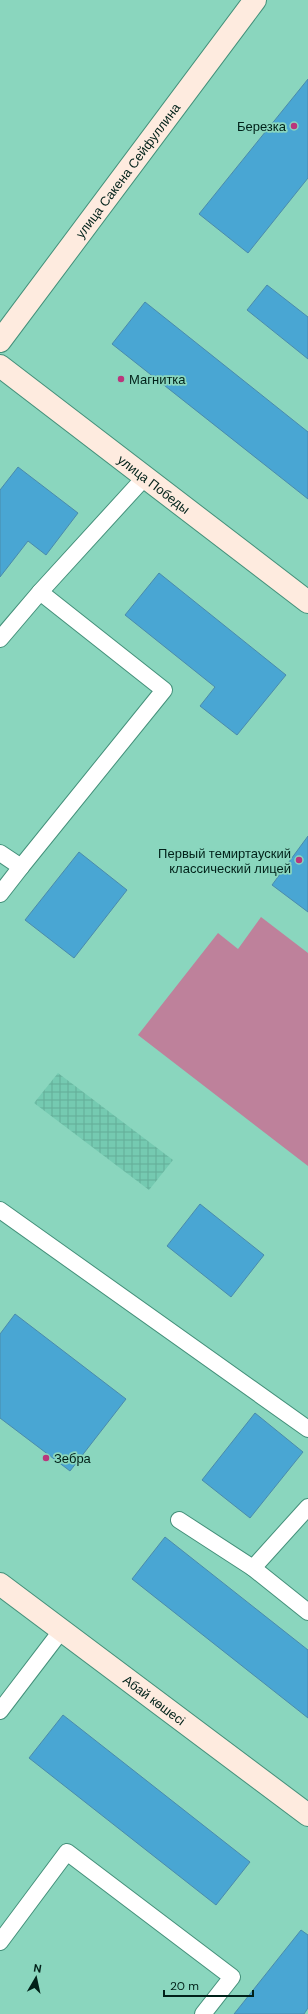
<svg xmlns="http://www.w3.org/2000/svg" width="308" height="2014" font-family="'DM Sans',sans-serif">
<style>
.industrial{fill:url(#industrial-grid)}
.green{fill:#be819b}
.building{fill:#49a6d3;stroke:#4a8bac}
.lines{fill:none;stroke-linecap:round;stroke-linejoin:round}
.lane-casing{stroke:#44907a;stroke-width:18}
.secondary-casing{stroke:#44907a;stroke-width:24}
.lane{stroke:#fff;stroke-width:16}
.secondary{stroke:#feebdf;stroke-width:22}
.poi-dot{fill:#ba367c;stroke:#8ad6be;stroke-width:1.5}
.labels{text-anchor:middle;stroke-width:3.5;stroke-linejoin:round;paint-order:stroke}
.poi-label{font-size:13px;fill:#012119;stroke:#8ad6be;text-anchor:end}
.street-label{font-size:13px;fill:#012119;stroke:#8ad6be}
</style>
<defs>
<pattern id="industrial-grid" width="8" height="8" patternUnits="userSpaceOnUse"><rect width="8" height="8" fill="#75cab1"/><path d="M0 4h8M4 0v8" fill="none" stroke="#63ad98"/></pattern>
</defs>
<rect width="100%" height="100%" fill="#8ad6be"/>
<polygon class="industrial" points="58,1073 173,1160 149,1190 34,1103"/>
<polygon class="green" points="261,917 308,953 308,1166 138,1035 218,933 238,949"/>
<g class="building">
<polygon points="308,79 308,178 248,253 199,214"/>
<polygon points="267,285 308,317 308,359 247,310"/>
<polygon points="145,302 308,432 308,499 112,344"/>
<polygon points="18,467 78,513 46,555 28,541 0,577 0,490"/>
<polygon points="159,573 286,675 237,735 200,706 215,687 125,615"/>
<polygon points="308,836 308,912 272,885"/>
<polygon points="79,852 127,890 74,958 25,920"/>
<polygon points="200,1204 264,1255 231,1297 167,1246"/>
<polygon points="15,1314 126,1399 70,1471 0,1418 0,1334"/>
<polygon points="255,1413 303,1452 250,1518 202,1480"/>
<polygon points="165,1537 308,1650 308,1718 132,1579"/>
<polygon points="63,1715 250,1862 216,1905 29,1758"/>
<polygon points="301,1930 308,1935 308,2008 304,2014 234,2014"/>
</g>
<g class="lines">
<g class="lane-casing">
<g id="lane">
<polyline points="0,639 40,592 145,477"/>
<polyline points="0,853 21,867 164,690 40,592"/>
<polyline points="0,894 21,867"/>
<polyline points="0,1210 308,1429"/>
<polyline points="179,1520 253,1568 308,1612"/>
<polyline points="253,1568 308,1507"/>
<polyline points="0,1711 61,1631"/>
<polyline points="0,1942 67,1852 232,1977 203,2014"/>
</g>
</g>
<g class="secondary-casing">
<g id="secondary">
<path id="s1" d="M 0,341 L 255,0"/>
<path id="s2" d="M 0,366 L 308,602"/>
<path id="s3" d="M 0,1584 L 308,1815"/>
</g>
</g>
<use href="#lane" class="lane"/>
<use href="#secondary" class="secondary"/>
</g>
<g class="poi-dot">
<circle cx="294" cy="126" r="4"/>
<circle cx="121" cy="379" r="4"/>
<circle cx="299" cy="860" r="4"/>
<circle cx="46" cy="1458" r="4"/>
</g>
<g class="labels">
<g class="poi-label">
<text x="286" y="131">Березка</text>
<text x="129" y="384" text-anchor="start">Магнитка</text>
<text x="291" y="858">Первый темиртауский<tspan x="291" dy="15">классический лицей</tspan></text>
<text x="54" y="1463" text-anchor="start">Зебра</text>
</g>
<g class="street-label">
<text dy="5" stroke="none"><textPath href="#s1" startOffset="213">улица Сакена Сейфуллина</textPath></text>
<text dy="5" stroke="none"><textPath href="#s2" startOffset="194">улица Победы</textPath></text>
<text dy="5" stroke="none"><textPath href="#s3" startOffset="193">Абай көшесі</textPath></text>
</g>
</g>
<g transform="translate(36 1978) rotate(9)" stroke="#8ad6be" stroke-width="3" paint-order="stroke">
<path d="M0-3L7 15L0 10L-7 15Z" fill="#012119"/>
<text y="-6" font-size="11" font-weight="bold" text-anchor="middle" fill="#012119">N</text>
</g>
<path d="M164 1990v6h89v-6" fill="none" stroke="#012119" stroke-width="2"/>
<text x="170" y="1990" font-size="12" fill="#012119" stroke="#8ad6be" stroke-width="3" paint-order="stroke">20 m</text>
</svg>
